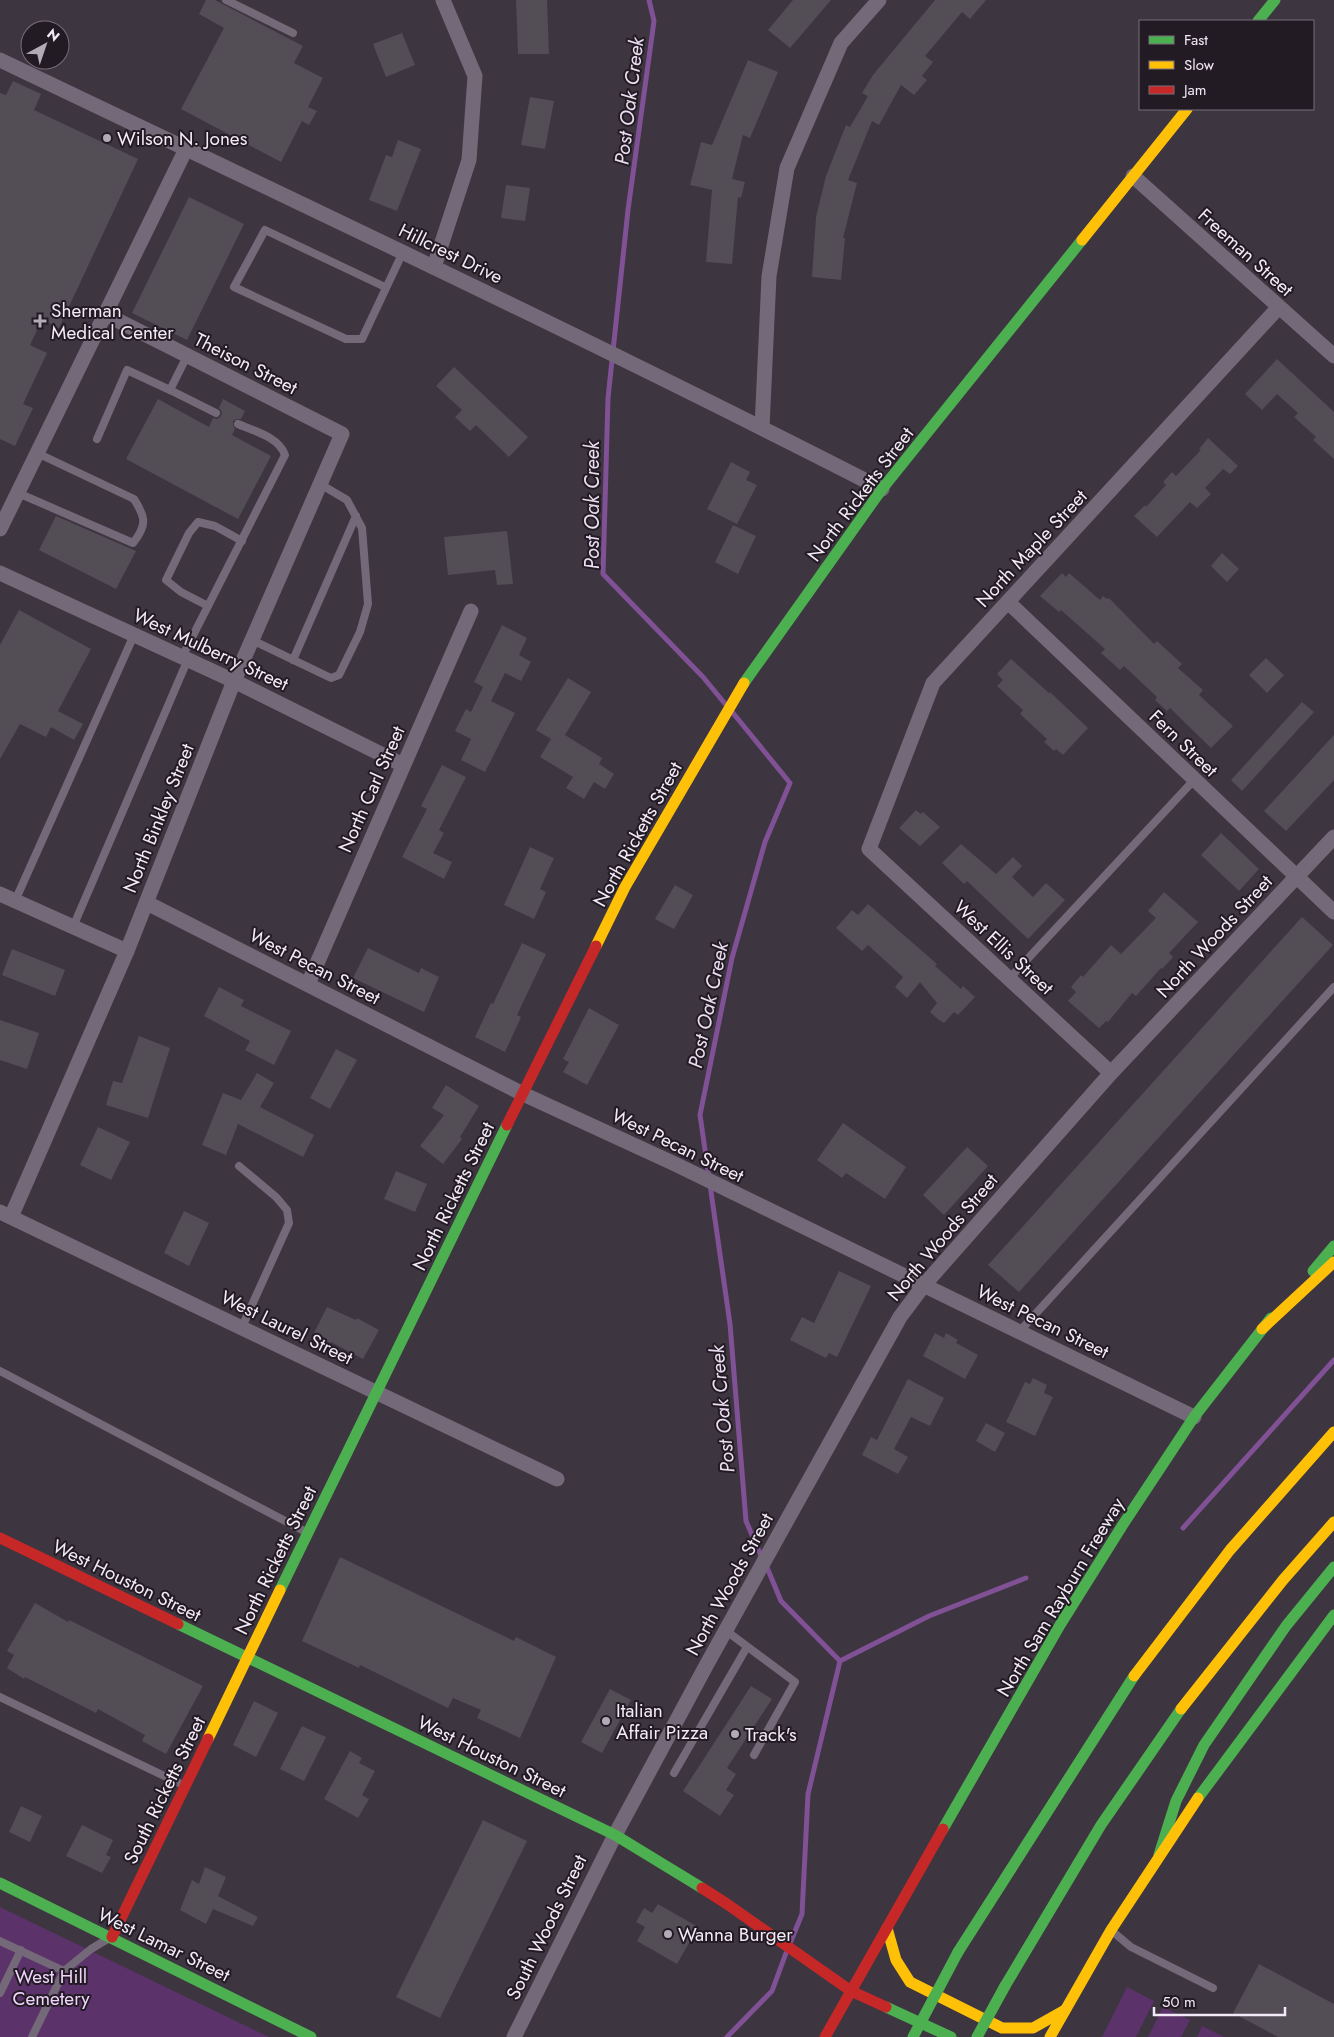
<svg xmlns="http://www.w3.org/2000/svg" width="1334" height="2037" font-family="Jost,sans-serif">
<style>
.green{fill:#5b326a}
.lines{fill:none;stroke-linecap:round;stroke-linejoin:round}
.stream{stroke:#815195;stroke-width:5}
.building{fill:#534d56}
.lane{stroke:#746978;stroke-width:8}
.street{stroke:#746978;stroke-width:15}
.fast{stroke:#4caf50;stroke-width:11}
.slow{stroke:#ffc107;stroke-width:11}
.jam{stroke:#c62828;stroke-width:11}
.fast-bridge{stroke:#4caf50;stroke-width:11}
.poi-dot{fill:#b3abb7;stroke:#221b24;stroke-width:2}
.labels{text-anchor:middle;stroke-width:4;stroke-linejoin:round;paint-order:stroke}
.poi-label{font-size:19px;fill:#f3eaf7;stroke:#221b24;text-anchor:start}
.street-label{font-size:19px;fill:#f3eaf7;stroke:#221b24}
.park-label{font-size:19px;fill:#f0d4fc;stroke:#221b24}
.water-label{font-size:20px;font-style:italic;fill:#ecdef2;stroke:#221b24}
</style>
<rect width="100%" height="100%" fill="#3d3540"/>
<g class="green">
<polygon points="0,1907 269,2037 0,2037"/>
<polygon points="1127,1987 1154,2001 1136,2037 1102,2037"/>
<polygon points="1163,2007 1190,2020 1181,2037 1148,2037"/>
<polygon points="1202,2026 1224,2037 1197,2037"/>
</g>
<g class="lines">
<g class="stream">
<polyline points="649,0 654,21 628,210 608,398 603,574 703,677 726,705"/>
<polyline points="733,713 790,783 765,842 732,958 700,1115 730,1324 746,1521 762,1558"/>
<polyline points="1183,1528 1334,1360"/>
<polyline points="766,1565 781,1601 840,1661 808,1794 802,1914 791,1941"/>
<polyline points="840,1661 929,1616 1026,1578"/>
<polyline points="727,2037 772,1991 786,1953"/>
</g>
</g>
<g class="building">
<polygon points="206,0 215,0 303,46 294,63 323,78 308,107 317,111 309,125 302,121 281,162 181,109 224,28 199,14"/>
<polygon points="516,0 547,0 549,54 518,54"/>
<polygon points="793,0 831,0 790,48 768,30"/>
<polygon points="935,0 986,0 970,19 962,12 925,56 933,62 922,76 927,80 914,95 901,85 879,125 872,121 848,180 857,183 843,238 845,238 841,280 812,277 816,217 826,176 846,125 850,127 868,96 862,93 873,75"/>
<polygon points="402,33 415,65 386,77 373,44"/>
<polygon points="748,60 778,72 750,138 743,135 732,179 745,182 741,198 738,197 732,264 706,262 712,190 690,185 701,142 712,145"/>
<polygon points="13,81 41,94 34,110 138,159 59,328 42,320 30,345 47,353 23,404 33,408 15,446 0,439 0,93 6,95"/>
<polygon points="530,97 554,101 545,149 521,145"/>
<polygon points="398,140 421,149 397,211 369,200 386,155 392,157"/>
<polygon points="506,185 530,188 525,221 501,218"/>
<polygon points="189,197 244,224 187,340 132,313"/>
<polygon points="1277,359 1334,412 1334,459 1313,440 1316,437 1294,417 1298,413 1277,394 1262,410 1245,394"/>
<polygon points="454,367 528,437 509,457 476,425 470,431 455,417 462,410 436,386"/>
<polygon points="158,399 209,427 213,418 217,419 221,416 222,412 219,408 223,399 245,411 241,419 237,419 233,421 233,425 235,429 232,435 271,456 238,519 126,459"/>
<polygon points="1208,438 1238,466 1230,474 1223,469 1205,488 1211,494 1197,508 1190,502 1157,537 1134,516 1145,505 1146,507 1166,485 1163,482 1172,472 1176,476 1201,450 1199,449"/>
<polygon points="731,462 750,472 746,480 757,485 737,524 707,509"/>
<polygon points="56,516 136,551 116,589 39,550"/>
<polygon points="733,525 756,536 738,574 715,562"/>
<polygon points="507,531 513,584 497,585 495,570 448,575 444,537"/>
<polygon points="1222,553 1239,569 1227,582 1211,566"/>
<polygon points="1062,573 1066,577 1069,573 1100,600 1103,596 1107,599 1109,598 1154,644 1157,641 1182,664 1178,668 1203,690 1199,695 1233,726 1211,748 1170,708 1167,711 1155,700 1157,697 1124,666 1120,670 1101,653 1105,649 1061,610 1059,612 1040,596"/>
<polygon points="19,610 91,649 58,711 83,724 74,740 51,727 46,737 20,724 0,759 0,645"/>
<polygon points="502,625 527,638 519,655 531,662 521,681 505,673 491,701 515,713 485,772 461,760 471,739 455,731 466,709 471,712 483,687 474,682"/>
<polygon points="1266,658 1284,675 1267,693 1249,675"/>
<polygon points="1011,659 1049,693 1050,692 1088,728 1063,755 1056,749 1054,751 1044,742 1047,739 1020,714 1023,710 997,686 1003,680 997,674"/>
<polygon points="568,678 591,692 565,735 602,758 599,764 614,774 605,789 594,782 584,799 566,788 573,777 540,757 551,739 536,730"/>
<polygon points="1302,702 1314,712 1242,791 1231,780"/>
<polygon points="1334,735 1334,780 1286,831 1264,811"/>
<polygon points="442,765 466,777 439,830 444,833 433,853 452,862 444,879 402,857 427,809 421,806"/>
<polygon points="916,810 921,814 923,812 940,827 920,846 899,828"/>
<polygon points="1221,833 1259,869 1239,891 1201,855"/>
<polygon points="961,844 996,874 1013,857 1022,866 1012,877 1033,897 1046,883 1065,900 1028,939 967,881 964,884 942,863"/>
<polygon points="530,847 554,858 540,889 546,892 534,919 504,905"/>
<polygon points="675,885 693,895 674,929 655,919"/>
<polygon points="1164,892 1198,922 1169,953 1173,957 1162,969 1161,968 1136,996 1132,993 1108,1022 1106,1021 1099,1028 1068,1001 1076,992 1071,987 1081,975 1083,977 1111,945 1121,954 1156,918 1148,911"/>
<polygon points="868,904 937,964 935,966 961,989 963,986 975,997 958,1015 954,1012 944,1023 939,1020 930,1012 937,1003 920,982 907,998 895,987 903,977 868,945 862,951 836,928 852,910 858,915"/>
<polygon points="1302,917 1333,945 1019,1292 988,1265"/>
<polygon points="522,943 546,954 517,1015 521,1017 505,1052 475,1037 491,1003 493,1004"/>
<polygon points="368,948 419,973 421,968 439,977 424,1012 353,978"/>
<polygon points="12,949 65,970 55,996 2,975"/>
<polygon points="219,987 244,1000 241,1006 291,1031 274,1065 245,1050 250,1041 204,1016"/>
<polygon points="589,1008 619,1025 587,1085 563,1072 569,1062 563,1059"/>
<polygon points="0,1020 39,1033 27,1069 0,1060"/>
<polygon points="139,1036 170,1048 148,1118 106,1105 113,1081 122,1083"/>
<polygon points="336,1049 357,1060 330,1109 310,1098"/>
<polygon points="257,1073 274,1083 260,1107 314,1135 303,1157 238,1124 226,1155 202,1145 223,1093 241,1100"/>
<polygon points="446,1085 479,1106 460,1137 462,1139 443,1164 420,1146 444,1115 432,1108"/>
<polygon points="843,1123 906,1167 885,1199 846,1173 842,1178 817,1160"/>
<polygon points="98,1127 130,1142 111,1180 80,1165"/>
<polygon points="967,1147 988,1166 944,1215 923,1195"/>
<polygon points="396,1171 427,1184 415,1212 384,1199"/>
<polygon points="184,1211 209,1223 189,1266 164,1253"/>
<polygon points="839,1271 871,1286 837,1357 829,1353 826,1358 790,1340 802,1317 814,1323"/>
<polygon points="327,1307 356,1320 357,1318 379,1330 363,1359 331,1342 331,1343 313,1335"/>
<polygon points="935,1333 944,1338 946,1333 958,1340 956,1343 978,1355 965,1379 923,1356"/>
<polygon points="1033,1378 1047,1385 1044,1393 1053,1397 1035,1436 1006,1422 1025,1382 1030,1384"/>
<polygon points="908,1379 944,1398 930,1426 911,1417 894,1449 908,1457 898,1474 862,1455 871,1437 877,1440"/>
<polygon points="986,1423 1005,1433 995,1452 976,1441"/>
<polygon points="340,1557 514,1641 516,1637 556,1657 520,1738 477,1718 481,1710 453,1698 448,1708 360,1665 359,1668 302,1641"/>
<polygon points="35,1603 68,1622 69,1620 203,1686 166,1754 142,1741 145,1735 98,1709 96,1713 25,1677 24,1679 7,1668 14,1655 7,1651"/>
<polygon points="751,1686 772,1699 727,1768 736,1774 726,1790 734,1795 720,1816 683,1791"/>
<polygon points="610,1689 631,1700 602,1753 581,1742"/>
<polygon points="254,1701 278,1713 256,1757 233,1745"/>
<polygon points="302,1726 326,1737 304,1781 280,1769"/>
<polygon points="350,1751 362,1758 359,1763 375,1771 362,1795 369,1799 358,1818 324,1799"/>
<polygon points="21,1806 42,1816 30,1842 9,1832"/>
<polygon points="483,1820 527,1841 440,2018 396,1997"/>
<polygon points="82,1825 113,1840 106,1855 111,1857 102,1873 66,1856"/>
<polygon points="205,1867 226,1877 218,1896 258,1917 253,1926 213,1909 206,1924 180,1910 192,1880 199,1884"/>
<polygon points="658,1904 698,1927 677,1964 637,1941 645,1927 636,1922 644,1908 652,1913"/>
<polygon points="1259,1964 1334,2004 1334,2037 1278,2037 1233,2013"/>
</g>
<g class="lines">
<g class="lane">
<polyline points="226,0 293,33"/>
<polyline points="385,287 265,230 234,287 346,339 362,339 403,252"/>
<polyline points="170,390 216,413"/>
<polyline points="97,439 127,370 170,390 187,356"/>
<path d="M 18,493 L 133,543 C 147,525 146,518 134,499 L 37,453"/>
<polyline points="208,606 181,592 166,580 189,533 198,522 215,526 242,541"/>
<polyline points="252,640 331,678 339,675 360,632 368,604 362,528 347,500 320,484"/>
<path d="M 182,657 L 285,455 C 279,437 254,431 238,424"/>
<polyline points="293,660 356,516"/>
<polyline points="15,901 134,635"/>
<polyline points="73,927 188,659"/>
<polyline points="1009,979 1194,780"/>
<polyline points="239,1166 276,1197 287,1210 289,1223 242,1327"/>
<polyline points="1019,1332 1334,987"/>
<polyline points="0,1371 306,1532"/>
<polyline points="725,1630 795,1682 754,1755"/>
<polyline points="0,1697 183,1785"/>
<polyline points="674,1773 747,1647"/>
<polyline points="1112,1931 1131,1947 1213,1988"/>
<polyline points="0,1941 64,1971 91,1949 106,1940"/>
<polyline points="0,1993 21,1950"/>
<polyline points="32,2037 64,1971"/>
</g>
<g class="street">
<path d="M 0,60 C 295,201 591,340 882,489"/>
<polyline points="1133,176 1334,356"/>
<polyline points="434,267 469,160 475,76 443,0"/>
<polyline points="762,428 769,276 787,168 841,43 879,0"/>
<polyline points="0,529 186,149"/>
<polyline points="0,573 234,681 403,765"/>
<polyline points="1008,602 1334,912"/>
<polyline points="0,894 127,951"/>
<polyline points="147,903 523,1094 675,1164 1194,1417"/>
<polyline points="308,984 471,611"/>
<polyline points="1111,1073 869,849 933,683 1278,308"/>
<polyline points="0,1212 557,1479"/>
<polyline points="11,1217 127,951 234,681 342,434 105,314"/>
<polyline points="514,2037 615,1835 707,1664 900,1317 924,1285 1111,1073 1334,837"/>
</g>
<g class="fast">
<polyline points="1258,21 1275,0"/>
<polyline points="744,683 882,489 1082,240"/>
<polyline points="1313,1271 1334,1246"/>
<polyline points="280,1590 507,1125"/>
<polyline points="178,1624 615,1835 702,1888"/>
<polyline points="1198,1798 1334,1615"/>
<polyline points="943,1829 1060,1625 1122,1526 1194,1417 1271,1318"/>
<polyline points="1159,1855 1176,1801 1204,1745 1286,1626 1334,1567"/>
<polyline points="0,1883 311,2037"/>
<polyline points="958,1952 1134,1676"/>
<polyline points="1005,1986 1101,1825 1181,1709"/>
<polyline points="886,2007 951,2037"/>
</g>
<g class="slow">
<polyline points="1082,240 1187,109"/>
<polyline points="596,946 625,887 744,683"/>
<polyline points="1262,1329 1334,1262"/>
<polyline points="1134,1676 1230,1550 1334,1432"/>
<polyline points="1181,1709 1283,1580 1334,1522"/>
<polyline points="208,1739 280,1590"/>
<polyline points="887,1928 896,1960 910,1982 1002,2028 1033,2028 1065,2010"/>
<polyline points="1050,2037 1111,1930 1198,1798"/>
</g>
<g class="jam">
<polyline points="507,1125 596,946"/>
<polyline points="0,1538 178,1624"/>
<polyline points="702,1888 727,1904 851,1991 886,2007"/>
<polyline points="112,1937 208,1739"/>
<polyline points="825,2037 943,1829"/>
</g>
<g class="fast-bridge">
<polyline points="913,2037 958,1952"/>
<polyline points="977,2037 1005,1986"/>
</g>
</g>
<g class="poi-dot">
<circle cx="107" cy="138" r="5"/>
<path d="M37.5 313.5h5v5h5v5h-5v5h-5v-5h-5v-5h5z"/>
<circle cx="606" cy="1721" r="5"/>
<circle cx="735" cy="1734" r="5"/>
<circle cx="668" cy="1934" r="5"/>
</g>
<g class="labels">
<g class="poi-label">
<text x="117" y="145">Wilson N. Jones</text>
<text x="51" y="317">Sherman<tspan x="51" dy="22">Medical Center</tspan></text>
<text x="616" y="1717">Italian<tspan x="616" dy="22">Affair Pizza</tspan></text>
<text x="745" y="1741">Track's</text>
<text x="678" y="1941">Wanna Burger</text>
</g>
<g class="street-label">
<text transform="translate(1246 252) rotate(42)" y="7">Freeman Street</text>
<text transform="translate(451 253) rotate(26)" y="7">Hillcrest Drive</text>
<text transform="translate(246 363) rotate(27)" y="7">Theison Street</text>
<text transform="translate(860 494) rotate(-53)" y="7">North Ricketts Street</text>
<text transform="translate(1031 548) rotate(-47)" y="7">North Maple Street</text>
<text transform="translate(211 649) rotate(25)" y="7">West Mulberry Street</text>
<text transform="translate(1184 743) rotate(44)" y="7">Fern Street</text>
<text transform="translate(371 789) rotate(-66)" y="7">North Carl Street</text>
<text transform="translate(158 818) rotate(-68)" y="7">North Binkley Street</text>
<text transform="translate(637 834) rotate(-61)" y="7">North Ricketts Street</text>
<text transform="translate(1214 936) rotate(-47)" y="7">North Woods Street</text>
<text transform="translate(1004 947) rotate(43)" y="7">West Ellis Street</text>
<text transform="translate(315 966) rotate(27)" y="7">West Pecan Street</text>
<text transform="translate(678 1145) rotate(26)" y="7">West Pecan Street</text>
<text transform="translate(453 1196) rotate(-64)" y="7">North Ricketts Street</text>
<text transform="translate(942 1237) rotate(-50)" y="7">North Woods Street</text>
<text transform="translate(1043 1321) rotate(26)" y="7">West Pecan Street</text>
<text transform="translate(287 1327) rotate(26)" y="7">West Laurel Street</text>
<text transform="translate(275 1560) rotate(-64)" y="7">North Ricketts Street</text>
<text transform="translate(127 1580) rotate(26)" y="7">West Houston Street</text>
<text transform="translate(729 1584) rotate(-61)" y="7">North Woods Street</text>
<text transform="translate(1060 1597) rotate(-59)" y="7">North Sam Rayburn Freeway</text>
<text transform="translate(492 1756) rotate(26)" y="7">West Houston Street</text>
<text transform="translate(164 1790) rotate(-64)" y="7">South Ricketts Street</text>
<text transform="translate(546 1927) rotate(-64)" y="7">South Woods Street</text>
<text transform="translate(164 1944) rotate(26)" y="7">West Lamar Street</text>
</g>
<g class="park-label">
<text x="51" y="1983">West Hill<tspan x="51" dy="22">Cemetery</tspan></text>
</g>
<g class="water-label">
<text transform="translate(629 101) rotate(-83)" y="7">Post Oak Creek</text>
<text transform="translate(592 505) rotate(-90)" y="7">Post Oak Creek</text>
<text transform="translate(708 1005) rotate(-78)" y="7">Post Oak Creek</text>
<text transform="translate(722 1409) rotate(-95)" y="7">Post Oak Creek</text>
</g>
</g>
<rect x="1139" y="20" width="175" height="90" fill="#221b24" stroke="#766e78"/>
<rect x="1149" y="36" width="25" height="8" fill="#4caf50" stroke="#766e78"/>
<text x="1184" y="45" font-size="15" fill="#f3eaf7">Fast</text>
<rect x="1149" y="61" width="25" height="8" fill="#ffc107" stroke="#766e78"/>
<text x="1184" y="70" font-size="15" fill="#f3eaf7">Slow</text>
<rect x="1149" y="86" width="25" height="8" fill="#c62828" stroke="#766e78"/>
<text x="1184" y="95" font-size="15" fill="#f3eaf7">Jam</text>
<g transform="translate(45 45) rotate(40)"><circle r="24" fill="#221b24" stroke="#766e78"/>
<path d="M0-4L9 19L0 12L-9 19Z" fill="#b3abb7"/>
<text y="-8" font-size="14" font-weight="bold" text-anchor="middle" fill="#f3eaf7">N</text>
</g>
<path d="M1154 2007v8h131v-8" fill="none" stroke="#f3eaf7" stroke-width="2.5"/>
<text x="1162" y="2007" font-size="15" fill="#f3eaf7" stroke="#221b24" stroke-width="4" paint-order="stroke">50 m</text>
</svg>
